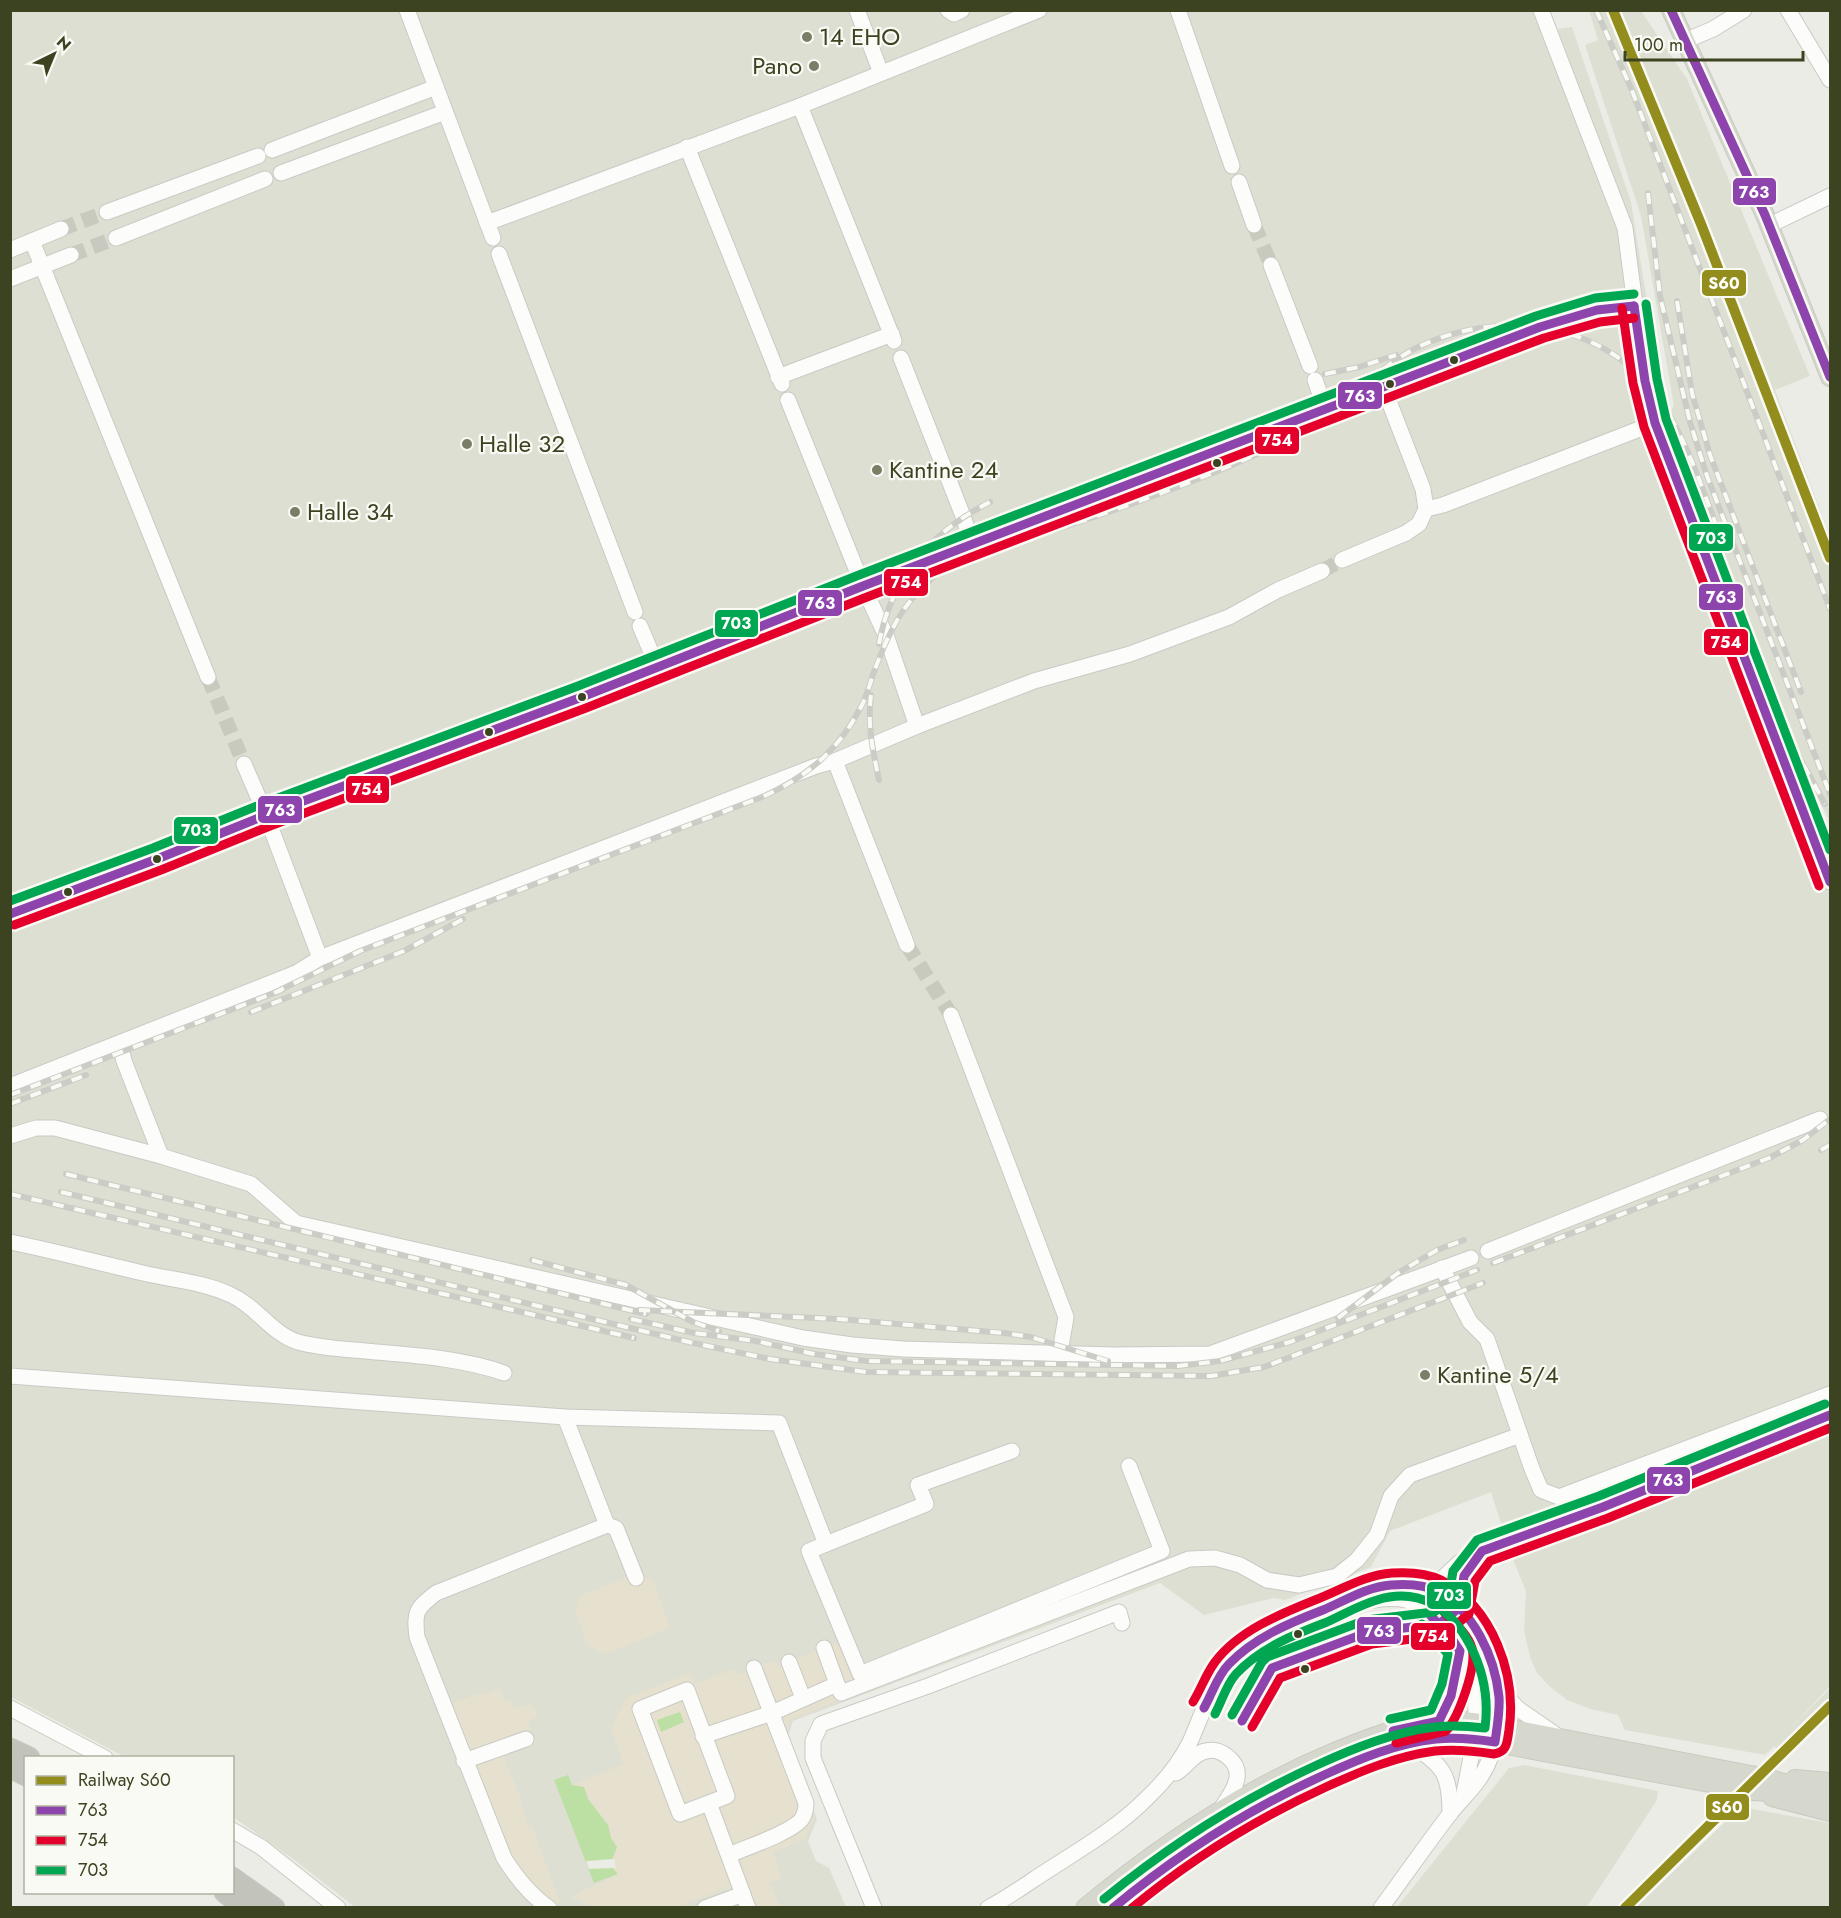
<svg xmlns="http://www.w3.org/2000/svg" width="1841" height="1918" font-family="Jost,sans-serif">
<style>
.built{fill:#dedfd3}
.green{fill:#e6e0ce}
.water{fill:#bcdfa3}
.pier{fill:#ecece6}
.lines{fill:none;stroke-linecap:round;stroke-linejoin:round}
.minor-tunnel{stroke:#c9cabf;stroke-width:15;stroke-dasharray:15 8;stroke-linecap:butt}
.minor-casing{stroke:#c9cac4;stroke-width:17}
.major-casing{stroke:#c9cbc1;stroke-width:20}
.highway-casing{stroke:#c9cbc1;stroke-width:23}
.minor{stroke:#fcfcfb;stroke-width:15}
.major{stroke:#d6d8ce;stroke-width:18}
.highway{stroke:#c2c4bb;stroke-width:21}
.rail-casing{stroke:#ccccc7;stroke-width:6}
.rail{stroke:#fafaf5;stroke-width:4;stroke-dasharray:11;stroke-linecap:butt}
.bus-1-casing{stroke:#fafaf5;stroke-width:14}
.bus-2-casing{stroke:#fafaf5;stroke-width:14}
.bus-3-casing{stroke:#fafaf5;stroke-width:14}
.bus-1{stroke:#8e44ad;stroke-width:9}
.bus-2{stroke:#e4002b;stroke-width:9}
.bus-3{stroke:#00a651;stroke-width:9}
.rail-1-casing{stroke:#fafaf5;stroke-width:15}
.rail-1{stroke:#928d1d;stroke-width:10}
.poi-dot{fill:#7a7e66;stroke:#fafaf5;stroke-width:2}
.bus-dot{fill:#3c4321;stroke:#fafaf5;stroke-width:2}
.labels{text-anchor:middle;stroke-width:4.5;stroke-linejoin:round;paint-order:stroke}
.poi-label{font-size:24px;fill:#3c4321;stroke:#fafaf5;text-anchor:start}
.line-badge{stroke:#fafaf5;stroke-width:2}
.badge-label{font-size:16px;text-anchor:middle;font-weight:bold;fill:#fff}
</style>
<rect width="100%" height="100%" fill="#ecece6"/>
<g class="built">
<polygon points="1550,10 1557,29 1572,27 1631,202 1664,406 1698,535 1794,782 1830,841 1830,1686 1786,1733 1830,1688 1830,1716 1787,1759 1774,1746 1765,1755 1625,1730 1618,1715 1590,1709 1567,1700 1548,1685 1537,1673 1530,1657 1524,1631 1526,1591 1510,1552 1491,1492 1390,1531 1371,1567 1285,1600 1274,1598 1204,1615 1160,1583 793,1721 786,1744 817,1819 808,1841 816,1861 829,1868 846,1907 355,1907 293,1859 233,1817 232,1758 125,1757 11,1697 10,11"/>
<polygon points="1589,11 1641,11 1687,79 1810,376 1775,390 1830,536 1830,821 1783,736 1701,522 1686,456 1668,415 1674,406 1641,216 1585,45 1598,40"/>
<polygon points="1524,1765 1658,1791 1657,1800 1587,1907 1397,1907 1509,1768"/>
<polygon points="1741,1807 1830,1823 1830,1907 1636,1907"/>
</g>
<g class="green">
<polygon points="626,1578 652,1578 670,1628 606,1654 588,1646 575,1611 581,1595"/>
<path d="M 838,1643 L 857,1693 L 789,1720 L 783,1737 L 814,1818 L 805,1839 L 773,1852 L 782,1878 L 770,1883 L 780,1907 L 756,1907 L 745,1882 L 676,1907 L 593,1907 L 570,1897 L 618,1874 L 614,1870 L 611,1858 L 614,1854 C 614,1845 611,1840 610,1832 L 588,1799 L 584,1787 L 572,1785 L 624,1764 L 611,1729 L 626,1698 L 691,1673 L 695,1684 L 733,1669 L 737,1675 L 775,1660 L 777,1666 Z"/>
<polygon points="500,1688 504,1701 510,1700 514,1709 529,1704 535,1708 537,1717 528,1721 531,1731 498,1745 523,1802 520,1804 529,1827 532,1826 559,1900 557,1906 533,1887 513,1863 448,1705 482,1692 484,1695"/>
</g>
<g class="water">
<polygon points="680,1712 684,1722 661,1732 657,1720"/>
<path d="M 568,1775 L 572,1785 L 584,1787 L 588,1799 L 608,1825 L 611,1838 L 617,1847 C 613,1858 608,1865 618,1874 L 594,1883 L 554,1780 Z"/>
</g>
<polygon class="pier" points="614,1859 616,1868 589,1869 586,1861"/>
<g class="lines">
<g class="minor-tunnel">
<polyline points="1254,225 1271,265"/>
<polyline points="61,229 107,212"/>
<polyline points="71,255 116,238"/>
<polyline points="1268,429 1290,421"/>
<polyline points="1322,571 1342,560"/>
<polyline points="208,677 244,764"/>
<polyline points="468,740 506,724"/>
<polyline points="22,909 52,897"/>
<polyline points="907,945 951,1015"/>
</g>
<g class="minor-casing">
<g id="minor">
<polyline points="407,10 493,238"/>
<polyline points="857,10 881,73"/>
<polyline points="948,10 954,14 962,10"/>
<polyline points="1178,10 1232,166"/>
<polyline points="1541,10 1625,228 1645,381 1655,423 1830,882"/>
<polyline points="1788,10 1830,80"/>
<polyline points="1685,41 1713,29 1744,10"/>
<polyline points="800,106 894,341"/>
<polyline points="687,147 782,384"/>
<polyline points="272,150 436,87"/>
<polyline points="281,173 445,112"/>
<polyline points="1239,182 1254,225"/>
<polyline points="107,212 258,156"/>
<polyline points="487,223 800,106 1039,10"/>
<polyline points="1770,225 1830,196"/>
<polyline points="116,238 265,179"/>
<polyline points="32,241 208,677"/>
<polyline points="10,250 61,229"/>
<polyline points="499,254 635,612"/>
<polyline points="1271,265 1310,366"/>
<polyline points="10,279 71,255"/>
<polyline points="901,358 963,516 972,544"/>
<polyline points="778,377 892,334"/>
<polyline points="1315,380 1325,408"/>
<polyline points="1383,386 1423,489 1426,509"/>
<polyline points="788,400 863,586 887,638 917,726"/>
<path d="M 1290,421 C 1356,397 1422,371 1488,346 C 1535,328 1583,306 1634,306"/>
<polyline points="1019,528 1268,429"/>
<polyline points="1342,560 1406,533 1419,524 1426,509 1443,505 1655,423"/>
<polyline points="640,626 657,666"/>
<polyline points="506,724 582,697 657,666 1004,532"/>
<polyline points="835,761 907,945"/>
<polyline points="244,764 266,815 320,958"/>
<polyline points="316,797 468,740"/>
<path d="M 52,897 C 138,873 217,831 301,803"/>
<polyline points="10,914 22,909"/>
<polyline points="951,1015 1066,1317 1060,1352"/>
<polyline points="120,1043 124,1061 161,1156"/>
<polyline points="10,1086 296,973 320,958 816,766 835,761 917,726 1034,681 1130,654 1229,617 1278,590 1322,571"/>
<polyline points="10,1136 36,1128 55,1128 161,1156 251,1184 296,1223 803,1338 852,1345 903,1349 1114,1355 1210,1354 1471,1258"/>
<path d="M 10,1242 C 55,1251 99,1263 143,1273 C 172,1280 204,1282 231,1295 C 256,1306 272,1334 298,1342 C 320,1348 343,1349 365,1351 C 410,1355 462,1358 504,1373"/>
<polyline points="1488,1251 1820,1119"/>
<polyline points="1442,1268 1470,1322 1487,1339 1532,1469 1541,1490 1559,1497 1830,1394"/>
<polyline points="10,1376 565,1417 779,1423 826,1544 926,1504 918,1485 1012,1451"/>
<polyline points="565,1417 607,1525 616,1528 636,1578"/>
<polyline points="826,1544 809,1551 860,1674 1162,1551 1129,1466"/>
<path d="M 1351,1604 C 1369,1601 1388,1596 1406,1600 C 1420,1604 1433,1618 1443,1628 C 1492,1680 1475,1736 1463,1798"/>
<polyline points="1425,1611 1444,1577 1460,1562 1482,1551 1603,1507 1830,1415"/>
<polyline points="1439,1624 1459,1608 1464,1576 1480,1553"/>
<polyline points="789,1662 803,1698"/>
<polyline points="837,1684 841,1693 1189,1559 1215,1558 1240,1565 1267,1580 1299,1585 1337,1576 1357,1560 1377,1535 1391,1496 1410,1475 1520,1435"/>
<polyline points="1498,1686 1517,1708 1559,1737"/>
<polygon points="687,1690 727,1796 680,1814 640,1709"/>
<polyline points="10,1708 105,1758"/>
<path d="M 1439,1721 C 1454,1699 1457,1677 1460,1651"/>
<polyline points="703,1736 772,1713 837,1684 824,1648"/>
<path d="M 1410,1744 C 1443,1766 1450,1772 1450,1814"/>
<polyline points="464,1761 526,1739"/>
<path d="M 1176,1773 C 1187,1767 1193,1753 1206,1751 C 1214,1749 1222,1752 1228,1757 C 1248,1773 1231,1794 1220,1810"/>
<polyline points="709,1803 748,1908"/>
<polyline points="232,1830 261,1847 338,1908"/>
<path d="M 729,1855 C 745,1848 790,1833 801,1820 C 805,1815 806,1809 806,1803 L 754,1668"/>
<path d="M 549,1908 C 530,1895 516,1877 504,1858 L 417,1637 C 414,1611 416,1609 436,1593 L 607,1525"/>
<polyline points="705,1908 743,1894"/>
<polyline points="874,1908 813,1758 813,1741 821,1724 928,1686 1119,1612 1122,1623"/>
<path d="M 988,1908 C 1011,1896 1032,1880 1053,1867 C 1086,1846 1119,1826 1146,1799 C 1164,1782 1179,1764 1190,1742 C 1200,1720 1212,1683 1228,1665 C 1253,1638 1289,1623 1323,1610 C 1344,1602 1363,1591 1385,1586 C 1446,1573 1480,1627 1495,1677 C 1505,1709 1498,1754 1477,1782 C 1469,1793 1458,1803 1449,1815 C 1426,1845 1404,1877 1381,1908"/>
</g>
</g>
<g class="major-casing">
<g id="major">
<polyline points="1671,10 1765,215 1830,377"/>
<polyline points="1795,1779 1830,1782"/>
<polyline points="1772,1797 1830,1812"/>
<path d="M 1085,1908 C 1162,1844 1245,1789 1337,1751 C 1369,1738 1403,1725 1438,1721 C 1458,1719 1478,1722 1497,1726 L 1766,1778 L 1830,1796"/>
<path d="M 1112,1908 C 1194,1838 1364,1729 1474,1739 L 1753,1791 L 1790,1793"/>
</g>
</g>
<g class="highway-casing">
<g id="highway">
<polyline points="10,1749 29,1758"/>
<polyline points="10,1767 26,1775"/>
<polyline points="232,1878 274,1908"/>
<polyline points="225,1892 246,1908"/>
</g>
</g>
<use href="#minor" class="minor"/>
<use href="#major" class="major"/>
<use href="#highway" class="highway"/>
<g class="rail-casing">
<g id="rail">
<polyline points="1596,10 1631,88 1830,609"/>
<polyline points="1648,193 1660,296 1690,422 1707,476 1830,794"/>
<polyline points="1677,301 1692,393 1710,455 1801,692"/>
<polyline points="1325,374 1359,367 1396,355"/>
<path d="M 1295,435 C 1311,424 1327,413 1343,401 C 1367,383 1389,362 1416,348 C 1502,306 1612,321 1665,408 C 1689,446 1703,491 1719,533"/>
<polyline points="1706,520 1719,559 1780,717 1791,742 1825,804"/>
<path d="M 879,644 C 891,577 931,532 990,502"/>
<path d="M 871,695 C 867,725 873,751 879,780"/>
<path d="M 274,993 L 360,951 L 762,797 C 809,776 840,749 863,703 C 868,692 871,680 875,669 C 892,625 905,599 943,569 C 980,541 1025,540 1067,526 C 1137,503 1208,477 1275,446"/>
<polyline points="251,1012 404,951 463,919"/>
<polyline points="10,1095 282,990"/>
<polyline points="10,1104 86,1075"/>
<polyline points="1821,1150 1830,1145"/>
<polyline points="66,1174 646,1314"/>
<polyline points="61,1192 693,1343 770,1359 866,1372 1211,1376 1264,1367 1483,1283"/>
<polyline points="10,1194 634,1338"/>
<polyline points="532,1260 626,1285 693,1322 719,1331"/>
<polyline points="1493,1263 1769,1158 1803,1140 1830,1119"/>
<polyline points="639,1310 839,1319 1004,1333 1031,1337 1108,1361"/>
<polyline points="1338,1318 1398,1273 1437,1250 1464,1240"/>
<polyline points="631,1319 694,1333 756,1341 814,1354 866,1361 1178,1366 1220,1361 1290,1342 1477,1270"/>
</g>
</g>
<use href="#rail" class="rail"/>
<g class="bus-1-casing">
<g id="bus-1">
<polyline points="1671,10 1765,215 1830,377"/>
<polyline points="1634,306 1645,381 1655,423 1830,882"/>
<polyline points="10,914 157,859 266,815 582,697 863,586 1540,327 1597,310 1634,306"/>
<polyline points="1242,1721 1272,1668 1369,1632 1439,1624 1459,1608 1464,1576 1482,1551 1603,1507 1830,1415"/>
<polyline points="1393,1731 1439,1721 1451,1696 1460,1651 1450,1636 1431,1616"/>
<path d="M 1113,1908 C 1178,1854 1247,1810 1324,1775 C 1359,1759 1397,1743 1436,1739 C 1456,1737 1476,1739 1495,1742 C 1497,1727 1500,1712 1499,1697 C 1495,1657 1473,1609 1436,1591 C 1423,1584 1405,1584 1391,1585 C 1366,1587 1345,1601 1323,1610 C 1289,1623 1254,1638 1229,1664 C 1217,1676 1212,1694 1204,1708"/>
</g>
</g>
<g class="bus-2-casing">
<g id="bus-2">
<polyline points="1622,308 1633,383 1644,427 1819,886"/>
<polyline points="14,925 161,870 270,826 586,708 867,597 1544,338 1600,322 1634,318"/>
<polyline points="1252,1727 1280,1678 1372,1644 1444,1635 1469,1614 1475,1581 1490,1561 1608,1518 1830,1428"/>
<path d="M 1396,1743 L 1446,1731 C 1459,1717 1477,1666 1472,1648 C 1467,1632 1450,1619 1440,1608"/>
<path d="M 1132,1908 C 1191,1859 1256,1819 1326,1787 C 1361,1771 1397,1756 1435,1751 C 1455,1749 1475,1751 1494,1754 C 1508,1752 1507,1741 1509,1730 C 1517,1675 1493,1607 1441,1580 C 1427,1573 1408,1572 1392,1573 C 1364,1575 1341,1590 1315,1600 C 1280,1614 1238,1631 1215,1662 C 1206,1674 1201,1689 1193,1702"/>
</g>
</g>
<g class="bus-3-casing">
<g id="bus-3">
<polyline points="1646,304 1657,379 1666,419 1830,850"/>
<polyline points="10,901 153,848 262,804 578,686 859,575 1536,316 1595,298 1634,294"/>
<polyline points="1232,1715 1262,1662 1267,1657 1366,1620 1434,1612 1448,1602 1453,1571 1477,1540 1599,1496 1825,1404"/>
<polyline points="1390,1719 1431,1710 1442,1684 1448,1654 1422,1624"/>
<path d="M 1104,1899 C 1170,1845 1240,1800 1317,1765 C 1354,1748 1394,1732 1435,1727 C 1451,1725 1468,1726 1485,1728 C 1489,1698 1484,1672 1470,1645 C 1451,1608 1419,1587 1377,1600 C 1359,1605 1343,1615 1327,1622 C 1295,1634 1260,1648 1236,1674 C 1226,1685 1222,1701 1215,1714"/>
</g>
</g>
<use href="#bus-1" class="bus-1"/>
<use href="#bus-2" class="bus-2"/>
<use href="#bus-3" class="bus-3"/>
<g class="rail-1-casing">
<g id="rail-1">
<polyline points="1613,10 1701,224 1830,558"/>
<polyline points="1625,1908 1830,1706"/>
</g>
</g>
<use href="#rail-1" class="rail-1"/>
</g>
<g class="poi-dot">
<circle cx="807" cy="37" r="6"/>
<circle cx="814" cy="66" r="6"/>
<circle cx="467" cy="444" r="6"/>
<circle cx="877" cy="470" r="6"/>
<circle cx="295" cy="512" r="6"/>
<circle cx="1425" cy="1375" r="6"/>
</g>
<g class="bus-dot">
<circle cx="1454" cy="360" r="5"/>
<circle cx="1390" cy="384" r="5"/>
<circle cx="1217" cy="463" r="5"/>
<circle cx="582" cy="697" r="5"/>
<circle cx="489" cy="732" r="5"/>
<circle cx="157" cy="859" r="5"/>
<circle cx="68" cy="892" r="5"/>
<circle cx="1298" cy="1634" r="5"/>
<circle cx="1305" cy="1669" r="5"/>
</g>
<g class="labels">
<g class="poi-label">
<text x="819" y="45">14 EHO</text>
<text x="802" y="74" text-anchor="end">Pano</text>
<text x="479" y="452">Halle 32</text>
<text x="889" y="478">Kantine 24</text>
<text x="307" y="520">Halle 34</text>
<text x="1437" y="1383">Kantine 5/4</text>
</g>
</g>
<g class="line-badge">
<rect x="1732" y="177" width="45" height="29" rx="6" fill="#8e44ad"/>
<rect x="1701" y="269" width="46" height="28" rx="6" fill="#928d1d"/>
<rect x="1337" y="381" width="46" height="29" rx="6" fill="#8e44ad"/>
<rect x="1254" y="426" width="46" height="29" rx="6" fill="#e4002b"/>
<rect x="1688" y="523" width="46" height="29" rx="6" fill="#00a651"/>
<rect x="883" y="568" width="46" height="29" rx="6" fill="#e4002b"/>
<rect x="1698" y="583" width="46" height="28" rx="6" fill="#8e44ad"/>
<rect x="797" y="589" width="46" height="28" rx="6" fill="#8e44ad"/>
<rect x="714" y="609" width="45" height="29" rx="6" fill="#00a651"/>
<rect x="1703" y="628" width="46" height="28" rx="6" fill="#e4002b"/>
<rect x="345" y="775" width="45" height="29" rx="6" fill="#e4002b"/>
<rect x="257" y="795" width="46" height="29" rx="6" fill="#8e44ad"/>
<rect x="173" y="816" width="46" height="29" rx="6" fill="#00a651"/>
<rect x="1646" y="1466" width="45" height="29" rx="6" fill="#8e44ad"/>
<rect x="1426" y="1581" width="46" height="29" rx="6" fill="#00a651"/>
<rect x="1356" y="1616" width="46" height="29" rx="6" fill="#8e44ad"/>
<rect x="1410" y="1622" width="46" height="29" rx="6" fill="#e4002b"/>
<rect x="1705" y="1793" width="45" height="28" rx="6" fill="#928d1d"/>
</g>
<g class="badge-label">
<text x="1754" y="198">763</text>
<text x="1724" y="289">S60</text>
<text x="1360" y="402">763</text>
<text x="1277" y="446">754</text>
<text x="1711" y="544">703</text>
<text x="906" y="588">754</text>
<text x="1721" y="603">763</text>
<text x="820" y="609">763</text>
<text x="736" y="629">703</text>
<text x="1726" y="648">754</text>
<text x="367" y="795">754</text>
<text x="280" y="816">763</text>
<text x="196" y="836">703</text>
<text x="1668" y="1486">763</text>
<text x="1449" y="1601">703</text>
<text x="1379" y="1637">763</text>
<text x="1433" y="1642">754</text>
<text x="1727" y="1813">S60</text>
</g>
<rect width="1841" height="1918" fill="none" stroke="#3c4321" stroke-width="24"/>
<rect x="24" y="1756" width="210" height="138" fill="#fafaf5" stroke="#aeb1a0" stroke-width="1.5"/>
<rect x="36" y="1776" width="30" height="9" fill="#928d1d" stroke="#aeb1a0" stroke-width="1.5"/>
<text x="78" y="1786" font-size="18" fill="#3c4321">Railway S60</text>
<rect x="36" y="1806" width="30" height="9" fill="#8e44ad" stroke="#aeb1a0" stroke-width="1.5"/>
<text x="78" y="1816" font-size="18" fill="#3c4321">763</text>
<rect x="36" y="1836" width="30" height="9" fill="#e4002b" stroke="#aeb1a0" stroke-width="1.5"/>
<text x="78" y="1846" font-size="18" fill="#3c4321">754</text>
<rect x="36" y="1866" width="30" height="9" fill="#00a651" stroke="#aeb1a0" stroke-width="1.5"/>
<text x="78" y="1876" font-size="18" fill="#3c4321">703</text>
<g transform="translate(54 54) rotate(43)" stroke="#fafaf5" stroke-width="4.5" paint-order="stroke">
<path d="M0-4.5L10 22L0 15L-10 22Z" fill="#3c4321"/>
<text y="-9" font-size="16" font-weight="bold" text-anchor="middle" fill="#3c4321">N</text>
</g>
<path d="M1625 51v9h178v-9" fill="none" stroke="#3c4321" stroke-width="3"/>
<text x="1634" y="51" font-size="18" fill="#3c4321" stroke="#fafaf5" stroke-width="4.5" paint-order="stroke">100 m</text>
</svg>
